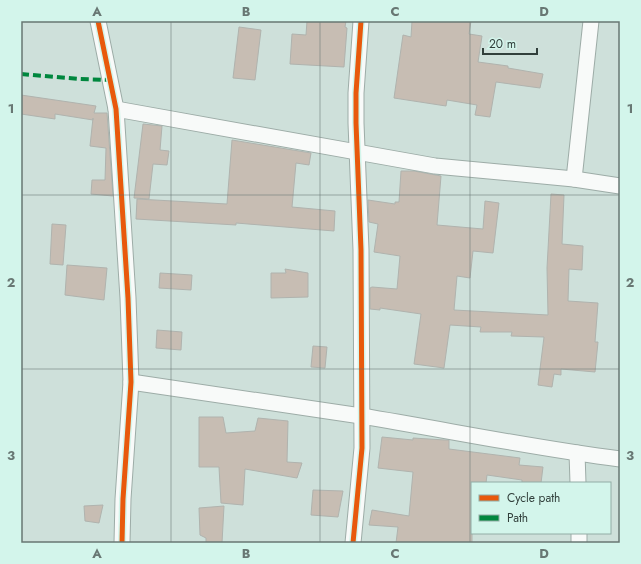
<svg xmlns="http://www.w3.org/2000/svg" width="641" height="564" font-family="Jost,sans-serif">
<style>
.building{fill:#c7bdb3;stroke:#b0b3ae}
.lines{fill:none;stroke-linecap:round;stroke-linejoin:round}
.minor-casing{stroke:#9daca7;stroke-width:17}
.minor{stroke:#f8faf9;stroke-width:15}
.quiet{stroke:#00873e;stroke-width:4;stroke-dasharray:8 4;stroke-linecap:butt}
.cycleway-casing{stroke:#d3f5eb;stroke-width:8}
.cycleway{stroke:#e8590c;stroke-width:5}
.grid{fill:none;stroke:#687773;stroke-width:1;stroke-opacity:0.55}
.neatline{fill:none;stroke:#687773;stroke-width:1.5}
.grid-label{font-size:13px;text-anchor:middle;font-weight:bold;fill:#687773}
</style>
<rect width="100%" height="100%" fill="#cee0da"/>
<g class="building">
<polygon points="307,21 346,21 345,27 347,28 344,67 290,64 292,34 306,35"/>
<polygon points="412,21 471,21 469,34 482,36 478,62 508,66 508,68 543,74 540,88 496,82 490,117 475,115 477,105 447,100 446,106 394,98 403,35 411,37"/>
<polygon points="239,27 261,30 255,80 233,78"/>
<polygon points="21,95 96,106 94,113 107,113 113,196 91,194 92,180 105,180 106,148 90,146 93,118 93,120 55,114 55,119 21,114"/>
<polygon points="143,124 162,126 160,150 169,151 167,165 153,164 149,199 134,198"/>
<polygon points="232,140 311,153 309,165 296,163 292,207 335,211 334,231 236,223 236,225 136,219 137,199 227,204"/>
<polygon points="401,171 414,171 441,176 437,225 483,229 485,201 499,203 493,253 473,251 470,278 457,276 454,310 548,315 547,268 551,194 564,195 562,244 583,246 582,270 569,269 568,301 598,303 595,342 598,342 595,372 561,369 561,375 554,374 552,387 538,385 544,337 511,336 512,332 480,332 481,327 450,325 444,368 414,364 421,314 380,308 380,310 370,309 370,288 372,287 397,289 400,256 374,252 378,224 369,222 368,200 395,204 395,202 399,202"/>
<polygon points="52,224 66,225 63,265 50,264"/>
<polygon points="67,265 107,268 104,300 65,295"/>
<polygon points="285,269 308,273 308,297 271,298 271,273 286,273"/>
<polygon points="160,273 192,275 191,290 159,288"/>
<polygon points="157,330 182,332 181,350 156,348"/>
<polygon points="313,346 327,347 325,368 311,367"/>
<polygon points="199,417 223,417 226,433 255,431 258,418 288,421 287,462 302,463 297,478 245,469 243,505 221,503 219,467 199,467"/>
<polygon points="382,437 413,440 413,438 445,440 449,440 449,449 520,458 519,465 543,467 541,483 522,483 522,480 487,475 486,483 472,483 472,543 396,543 398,527 369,525 372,510 409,516 413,472 378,468"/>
<polygon points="313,490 343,491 338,517 311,515"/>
<polygon points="103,505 99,523 85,521 84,506"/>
<polygon points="224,506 222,543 206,543 206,538 200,535 199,508"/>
</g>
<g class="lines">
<g class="minor-casing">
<g id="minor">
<polyline points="98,21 116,109 128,298 131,382 123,499 122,543"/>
<polyline points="116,109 435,166 574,179 620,186"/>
<polyline points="574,179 591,21"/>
<path d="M 131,382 C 207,393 284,404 361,416 C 447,430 533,448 620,459"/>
<polyline points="577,453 578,483"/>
<polyline points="579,533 579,543"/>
<polyline points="353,543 362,448 361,250 356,123 356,93 361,21"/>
</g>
</g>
<use href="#minor" class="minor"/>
<polyline class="quiet" points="21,74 80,79 110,80"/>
<g class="cycleway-casing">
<g id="cycleway">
<polyline points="98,21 116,109 128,298 131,382 123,499 122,543"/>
<polyline points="353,543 362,448 361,250 356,123 356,93 361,21"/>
</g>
</g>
<use href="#cycleway" class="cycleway"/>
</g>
<path class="grid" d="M 171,21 L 171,543M 320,21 L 320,543M 470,21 L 470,543M 21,195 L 620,195M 21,369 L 620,369"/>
<rect width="641" height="564" fill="none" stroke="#d3f5eb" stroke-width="44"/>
<rect x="471" y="482" width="140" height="52" fill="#d3f5eb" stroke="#92aca5"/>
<rect x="479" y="495" width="20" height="6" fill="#e8590c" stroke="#92aca5"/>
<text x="507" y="502" font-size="12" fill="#313f3b">Cycle path</text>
<rect x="479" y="515" width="20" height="6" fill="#00873e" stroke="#92aca5"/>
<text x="507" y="522" font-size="12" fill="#313f3b">Path</text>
<path d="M483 48v6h54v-6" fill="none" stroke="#313f3b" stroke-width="2"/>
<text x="489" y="48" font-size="12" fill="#313f3b" stroke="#d3f5eb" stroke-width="3" paint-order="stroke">20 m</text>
<rect x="22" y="22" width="597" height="520" class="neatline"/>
<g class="grid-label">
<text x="97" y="16">A</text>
<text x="246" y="16">B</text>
<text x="395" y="16">C</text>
<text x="544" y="16">D</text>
<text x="11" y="113">1</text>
<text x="630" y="113">1</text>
<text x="11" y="287">2</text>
<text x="630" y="287">2</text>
<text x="11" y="460">3</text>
<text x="630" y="460">3</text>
<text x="97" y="558">A</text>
<text x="246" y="558">B</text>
<text x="395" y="558">C</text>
<text x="544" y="558">D</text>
</g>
</svg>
